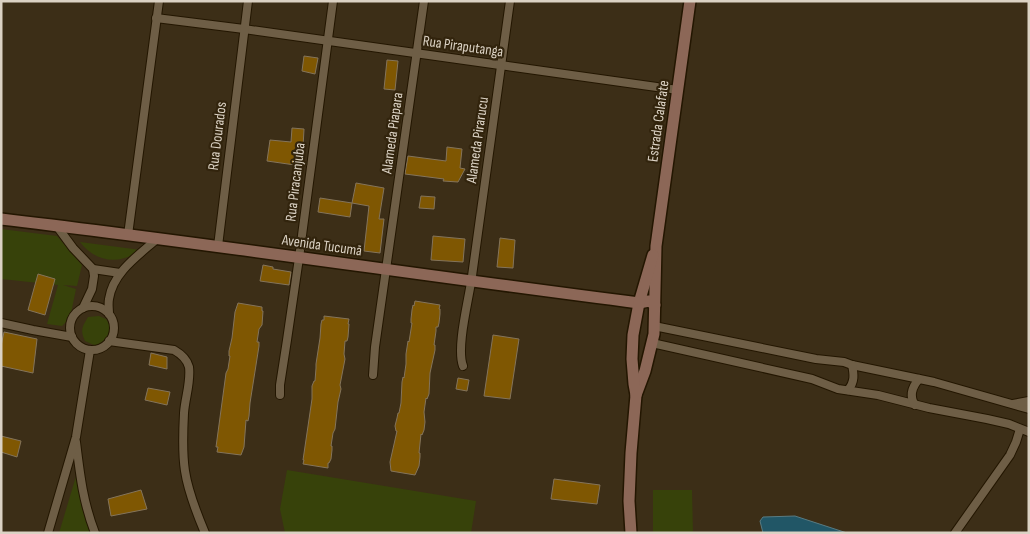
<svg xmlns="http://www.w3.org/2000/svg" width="1030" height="534" font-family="'Sofia Sans Condensed',sans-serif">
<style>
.green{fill:#37420a}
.water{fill:#215666;stroke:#597b82}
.building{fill:#7f5702;stroke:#84745b}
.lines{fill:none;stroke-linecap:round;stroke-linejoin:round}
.street-casing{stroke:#231601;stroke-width:10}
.secondary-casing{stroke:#231601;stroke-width:14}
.street{stroke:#6e5e46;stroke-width:8}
.secondary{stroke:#8c6757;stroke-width:11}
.labels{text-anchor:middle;stroke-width:4.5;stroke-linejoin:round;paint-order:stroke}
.street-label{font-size:15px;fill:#dbd2c4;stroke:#32240d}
</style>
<rect width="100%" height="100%" fill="#3c2e17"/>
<g class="green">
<polygon points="1,229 57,236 82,265 77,286 63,285 76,289 70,318 62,326 47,324 58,285 1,279"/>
<path d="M 80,242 L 141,250 C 120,265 96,263 80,242 Z"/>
<path d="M 99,316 L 106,319 L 111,326 L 111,334 L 106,345 L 94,345 L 85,341 C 80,330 82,327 88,317 Z"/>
<polygon points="287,470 476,501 471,533 285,533 280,509"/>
<polygon points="77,473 93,533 59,533"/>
<polygon points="653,490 692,490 693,533 653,533"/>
</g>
<polygon class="water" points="795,516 847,533 763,533 760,521 763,517"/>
<g class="building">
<polygon points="304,56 318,58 315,74 302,71"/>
<polygon points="387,60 398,61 395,90 384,89"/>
<polygon points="292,128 304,129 302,166 267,161 270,140 291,142"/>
<polygon points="447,147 462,149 460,168 465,169 458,182 443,181 444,179 405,174 408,156 446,161"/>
<polygon points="356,183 384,188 379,219 384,219 380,253 364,251 369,206 352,203"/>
<polygon points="421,196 435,197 434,209 419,208"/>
<polygon points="320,198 352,203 350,217 318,212"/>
<polygon points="433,236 465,239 463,262 431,260"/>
<polygon points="500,238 515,240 513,268 497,267"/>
<polygon points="263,265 273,267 273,269 291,272 289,285 260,281"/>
<polygon points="38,274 55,279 45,315 28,310"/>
<polygon points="415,301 440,305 439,309 440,309 440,314 439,323 438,327 436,327 436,331 434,345 435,345 435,350 430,373 429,394 427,399 426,398 424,412 425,422 424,430 422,435 421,434 419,453 420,453 420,457 419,466 415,475 391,471 390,462 397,431 396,431 395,426 397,418 398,413 399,413 401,403 402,382 403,377 404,378 406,364 406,354 408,341 409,342 412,323 411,323 411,319 412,310 413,305 414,306"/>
<polygon points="238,303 262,307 262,311 263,311 262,325 259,329 257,342 259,342 259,346 250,403 249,416 248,421 246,420 244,447 241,455 217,452 218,447 216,447 226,373 228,369 230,356 229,356 229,351 232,338 235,312"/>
<polygon points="324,316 349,319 348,324 349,324 348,337 347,341 345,341 344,354 345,359 340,385 341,389 338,402 335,429 333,433 331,446 332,446 332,450 331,459 329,463 328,463 328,468 303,464 304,460 303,460 312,399 312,386 314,381 315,381 316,368 316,364 320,338 321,324 322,320 324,320"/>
<polygon points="4,332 37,339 33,373 1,366 1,346"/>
<polygon points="493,335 519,339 510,399 484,396"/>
<polygon points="151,353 167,357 167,369 149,365"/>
<polygon points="458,378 469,380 467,391 456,389"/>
<polygon points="148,388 170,392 167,405 145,400"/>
<polygon points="1,436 21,441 17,457 1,452"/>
<polygon points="554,479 600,485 597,504 551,499"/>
<polygon points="141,490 147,509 111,516 108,499"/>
</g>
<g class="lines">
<g class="street-casing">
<g id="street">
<polyline points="156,18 244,29 678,90"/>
<polyline points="56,225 73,248 93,269 94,276 92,289 83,308"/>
<polyline points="128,235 159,1"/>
<polyline points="218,246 248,1"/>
<polyline points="93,269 120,273"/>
<circle cx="92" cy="328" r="22"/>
<path d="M 109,314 C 109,309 108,304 109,299 C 113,272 139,255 158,238"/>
<polyline points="1,323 33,330 72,337"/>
<polyline points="654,326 816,359 844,362 852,365 934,382 1029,409"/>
<path d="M 109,341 L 174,350 C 181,354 187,359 189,367 C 191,382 185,398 184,413 C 183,432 182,452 185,471 C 188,491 197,514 205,533"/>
<polyline points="652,343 812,379 838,389 878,395 929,408 987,419 1009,424 1029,432"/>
<path d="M 463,366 C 456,347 469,299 472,276 C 485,185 497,93 510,1"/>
<polyline points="373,375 375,347 424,1"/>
<path d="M 848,390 C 855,382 854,374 852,365"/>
<polyline points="280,395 280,385 287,340 299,258 333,1"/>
<polyline points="1013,404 1029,401"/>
<path d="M 915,405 C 909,396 912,387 919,379"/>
<path d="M 76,442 C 80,475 83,502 95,533"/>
<polyline points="48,533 76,437 90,350"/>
<polyline points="955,533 1010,455 1016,442 1020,429"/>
</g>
</g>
<g class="secondary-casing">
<g id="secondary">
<path d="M 1,219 C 214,244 426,276 639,303 L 649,301 L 655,305"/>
<polyline points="636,395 645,371 654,334 656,246 690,1"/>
<polyline points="631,533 629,501 631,453 636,395 634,384 632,359 633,335 639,303 653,255"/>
</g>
</g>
<use href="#street" class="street"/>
<use href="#secondary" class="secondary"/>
</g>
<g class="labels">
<g class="street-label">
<text transform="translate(463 46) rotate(8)" y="5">Rua Piraputanga</text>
<text transform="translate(658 121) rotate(-82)" y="5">Estrada Calafate</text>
<text transform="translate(392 133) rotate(-82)" y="5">Alameda Piapara</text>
<text transform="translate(217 136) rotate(-83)" y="5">Rua Dourados</text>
<text transform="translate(477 140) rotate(-82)" y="5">Alameda Pirarucu</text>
<text transform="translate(295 182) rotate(-83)" y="5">Rua Piracanjuba</text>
<text transform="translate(322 245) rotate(8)" y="5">Avenida Tucumã</text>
</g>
</g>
<rect width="1030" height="534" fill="none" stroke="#dbd2c4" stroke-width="5"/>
</svg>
